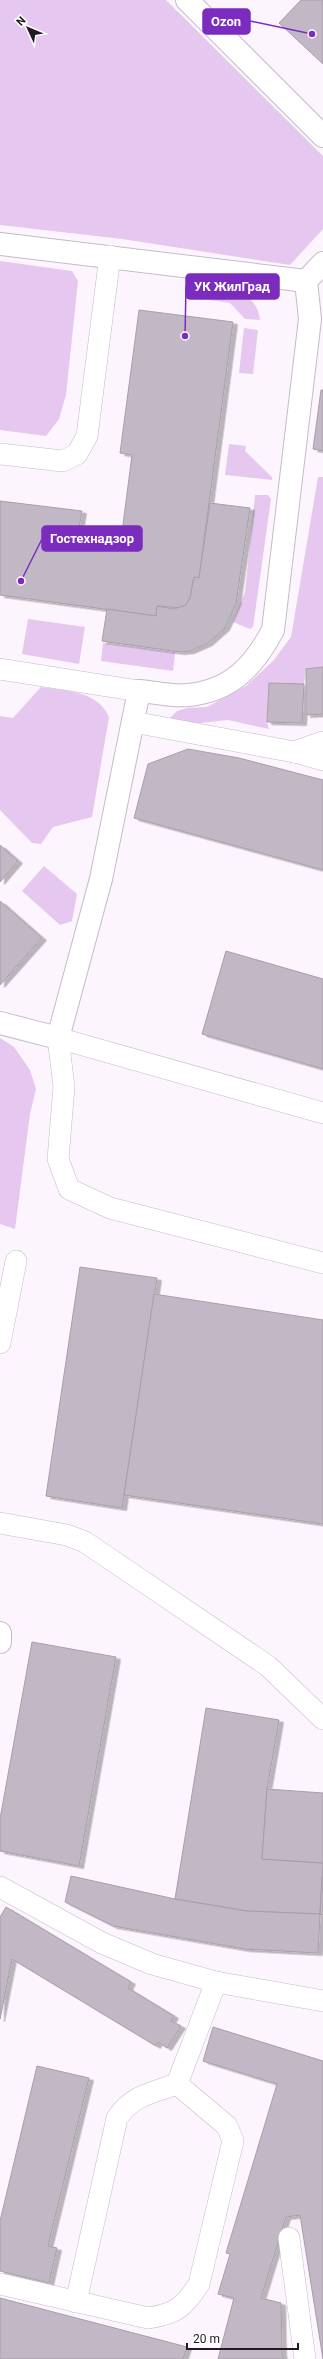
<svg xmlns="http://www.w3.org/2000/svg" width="323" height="2359" font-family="Roboto,sans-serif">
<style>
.green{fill:#e6c7ef}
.building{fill:#c2b8c5;stroke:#a89eab;filter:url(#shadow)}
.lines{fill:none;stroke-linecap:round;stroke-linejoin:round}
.lane-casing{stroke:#c5bbc8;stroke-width:22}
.street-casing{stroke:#c5bbc8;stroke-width:24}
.lane{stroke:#fff;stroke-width:21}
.street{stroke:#fff;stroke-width:22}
.leader{fill:none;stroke:#7b2cbf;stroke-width:1.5}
.callout-dot{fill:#7b2cbf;stroke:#fff;stroke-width:1.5}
.callout{fill:#7b2cbf;stroke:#7b2cbf;stroke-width:1.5}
.callout-label{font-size:13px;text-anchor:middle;font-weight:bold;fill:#fff}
</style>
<defs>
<filter id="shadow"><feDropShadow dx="4.5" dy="2.5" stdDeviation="0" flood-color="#0004"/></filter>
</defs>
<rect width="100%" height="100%" fill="#fcf5fe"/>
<g class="green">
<polygon points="0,0 166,0 323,156 323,229 290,265 122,239 0,225"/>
<polygon points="0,261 72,271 78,281 66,395 59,419 46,436 0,430"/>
<path d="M 206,288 C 229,292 257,290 260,320 L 245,319 L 230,303 L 204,299 Z"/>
<polygon points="244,328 258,330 253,374 239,373"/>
<polygon points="229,444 246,446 245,451 272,477 272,480 225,475"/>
<polygon points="318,477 323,477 323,667 306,669 304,684 269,683 267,722 269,729 228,720 173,726 170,718 177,711 187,708 207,707 246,686 273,661 291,637"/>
<polygon points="255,495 268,495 271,499 253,627 250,629 233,622 245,592"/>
<polygon points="28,619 85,627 79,664 22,654"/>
<polygon points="103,643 175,653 173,671 101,661"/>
<path d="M 41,687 C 66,691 97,690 109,717 L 92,817 L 53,827 L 41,844 L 32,843 L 0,810 L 0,716 L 13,718 Z"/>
<polygon points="44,866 77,894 72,921 60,925 22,891"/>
<polygon points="0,1038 14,1047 30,1070 36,1089 30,1114 15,1229 0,1224"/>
</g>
<g class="building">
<polygon points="301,0 323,0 323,64 279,23"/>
<polygon points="139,310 233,322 199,578 194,577 190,598 186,605 181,608 157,606 156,616 0,595 0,501 82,511 78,534 121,540 132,455 120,453"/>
<polygon points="321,390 323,390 323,451 313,449"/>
<polygon points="210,503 250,508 236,603 225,628 208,643 190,651 180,652 102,641 107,609 156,616 157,606 174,609 186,605 190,598 194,577 199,578"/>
<polygon points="323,667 323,714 306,715 306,669"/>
<polygon points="269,683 304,684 302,723 267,722"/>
<polygon points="188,749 239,758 323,780 323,870 134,818 148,764"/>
<polygon points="0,845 18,861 0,882"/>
<polygon points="0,901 42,938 0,985"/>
<polygon points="226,951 323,979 323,1069 202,1034"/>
<polygon points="80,1267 157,1278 122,1508 46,1496"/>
<polygon points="154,1294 323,1320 323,1524 124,1495"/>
<polygon points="32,1642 116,1657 79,1866 0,1851 0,1819"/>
<polygon points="206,1708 279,1720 267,1789 262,1859 323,1863 320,1914 247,1911 175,1899"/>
<polygon points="267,1789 323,1793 323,1863 262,1859"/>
<polygon points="71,1876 175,1899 247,1911 320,1914 318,1953 245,1949 113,1926 65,1902"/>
<polygon points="322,1877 323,1877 323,1915 320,1914"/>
<polygon points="6,1907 131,1982 128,1988 174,2016 171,2021 181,2026 167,2048 158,2042 156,2046 12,1959 0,2019 0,1917"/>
<polygon points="213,2027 323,2061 323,2359 300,2215 286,2217 261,2298 281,2303 282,2354 284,2359 218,2359 234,2298 218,2294 230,2254 226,2253 277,2084 203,2061"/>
<polygon points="37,2066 89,2078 48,2246 57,2248 49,2283 0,2271 0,2221"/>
<polygon points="0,2298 187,2347 183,2359 0,2359"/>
</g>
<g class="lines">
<g class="lane-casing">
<g id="lane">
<polyline points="0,454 63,461 77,454 87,436 110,256"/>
<polyline points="0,669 139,691"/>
<polyline points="133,722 294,752 323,742"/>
<polyline points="294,752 323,760"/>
<polyline points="323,1113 58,1038 64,1087 58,1159 69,1189 110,1208 323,1263"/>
<polyline points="0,1343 16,1261"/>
<polyline points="0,1523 67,1535 85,1542 268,1666 323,1719"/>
<polyline points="0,1887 102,1943 152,1964 216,1982 323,2001"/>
<polyline points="289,2238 305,2359"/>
<path d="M 0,2284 L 148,2318 C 176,2314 184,2307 199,2284 L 233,2141 L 227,2126 L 177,2084 L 216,1982"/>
<path d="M 76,2302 L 117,2118 C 133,2095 151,2093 177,2084"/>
</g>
</g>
<g class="street-casing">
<g id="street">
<polyline points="187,0 323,136"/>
<polyline points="0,244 306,281"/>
<path d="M 0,1023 L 58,1038 L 101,879 L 139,691 C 155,692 173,697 188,695 C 231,691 254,666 273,630 L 310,319 L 306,281 L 323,263"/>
<polyline points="0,1633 0,1642"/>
</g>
</g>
<use href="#lane" class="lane"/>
<use href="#street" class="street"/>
</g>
<path class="leader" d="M312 34L250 21M185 336L186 286M21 581L42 539"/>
<g class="callout-dot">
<circle cx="312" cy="34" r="4"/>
<circle cx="185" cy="336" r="4"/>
<circle cx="21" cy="581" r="4"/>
</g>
<g class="callout">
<rect x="203" y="9" width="47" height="25" rx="4"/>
<rect x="186" y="274" width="93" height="25" rx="4"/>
<rect x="42" y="526" width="100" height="25" rx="4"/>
</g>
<g class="callout-label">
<text x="226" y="26">Ozon</text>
<text x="232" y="291">УК ЖилГрад</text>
<text x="92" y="543">Гостехнадзор</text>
</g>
<g transform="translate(28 28) rotate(314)" stroke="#ffffff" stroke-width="3" paint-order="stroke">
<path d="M0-3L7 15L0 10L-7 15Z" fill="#1f1b20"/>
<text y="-6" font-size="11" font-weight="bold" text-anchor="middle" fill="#1f1b20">N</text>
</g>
<path d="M187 2343v6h111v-6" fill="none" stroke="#1f1b20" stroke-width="2"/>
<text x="193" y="2343" font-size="12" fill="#1f1b20" stroke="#ffffff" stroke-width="3" paint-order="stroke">20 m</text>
</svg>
